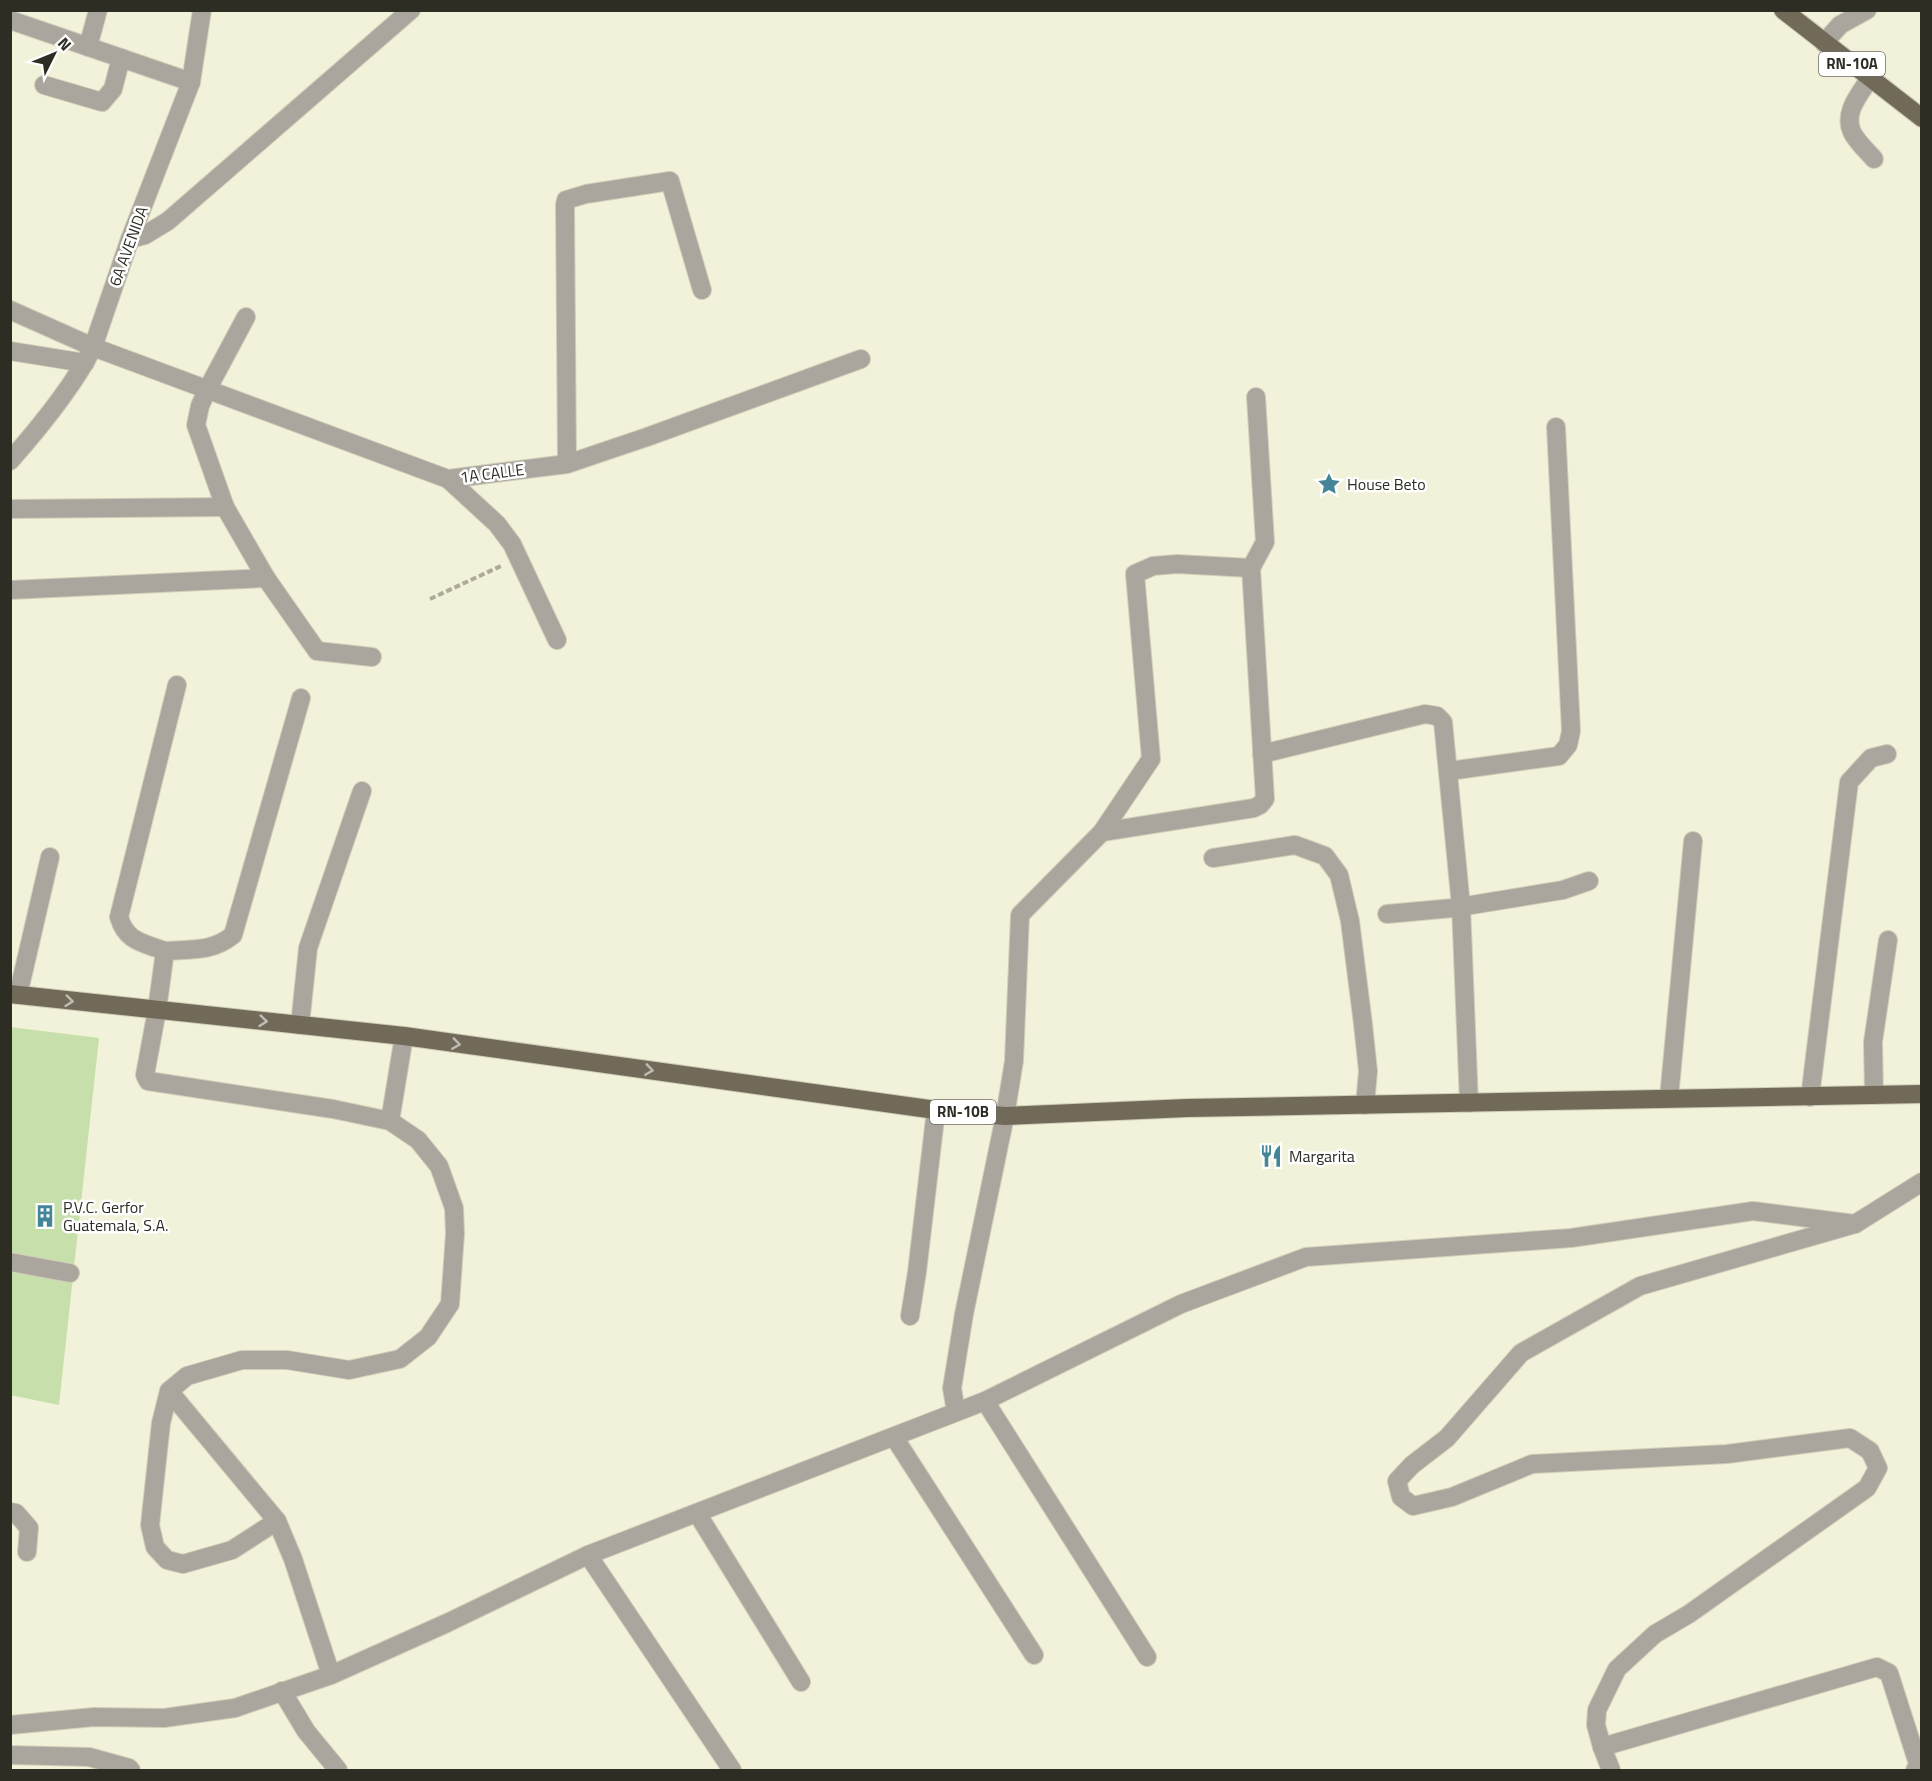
<svg xmlns="http://www.w3.org/2000/svg" width="1932" height="1781" font-family="'Titillium Web',sans-serif">
<style>
.building{fill:#c7e0ab}
.lines{fill:none;stroke-linecap:round;stroke-linejoin:round}
.minor-casing{stroke:#cfceb8;stroke-width:20}
.major-casing{stroke:#cfceb8;stroke-width:20}
.path{stroke:#acab98;stroke-width:4;stroke-dasharray:6 3;stroke-linecap:butt}
.minor{stroke:#aba69d;stroke-width:18}
.major{stroke:#726a59;stroke-width:18}
.oneway{stroke:#c0bcb4}
.labels{text-anchor:middle;stroke-width:5;stroke-linejoin:round;paint-order:stroke}
.shield{fill:#fff;stroke:#6c6c66;stroke-width:1.5}
.shield-label{font-size:15px;font-weight:bold;fill:#2d2d24}
.street-label{font-size:16px;fill:#2d2d24;stroke:#fff}
.poi-label{font-size:16px;fill:#2d2d24;stroke:#fff;text-anchor:start}
</style>
<rect width="100%" height="100%" fill="#f2f1d9"/>
<polygon class="building" points="10,1027 99,1038 59,1405 10,1395"/>
<g class="lines">
<g class="minor-casing">
<g id="minor">
<polyline points="10,20 191,82"/>
<polyline points="1824,43 1840,25 1867,10"/>
<polyline points="88,47 98,10"/>
<path d="M 1870,78 C 1860,94 1843,112 1852,132 C 1856,141 1867,151 1874,159"/>
<polyline points="44,85 102,102 113,89 121,58"/>
<polyline points="130,239 145,235 168,221 411,10"/>
<polyline points="10,310 93,347 448,479 567,464 647,437 861,359"/>
<polyline points="246,317 207,390 200,406 196,425 225,507 266,578 317,651 372,657"/>
<polyline points="10,351 85,363"/>
<path d="M 10,461 C 39,428 74,386 93,347 L 130,239 L 191,82 L 202,10"/>
<polyline points="567,464 565,205 566,200 586,194 670,181 702,290"/>
<polyline points="448,479 497,524 512,544 557,640"/>
<polyline points="10,509 225,507"/>
<polyline points="10,590 266,578"/>
<path d="M 301,698 L 233,935 C 212,952 192,949 165,951 L 157,1010 L 145,1075 L 148,1081 L 333,1109 L 390,1121 L 418,1140 L 439,1166 L 454,1208 L 455,1234 L 450,1304 L 428,1337 L 400,1359 L 349,1370 L 287,1360 L 242,1360 L 187,1376 L 169,1391 L 161,1423 L 150,1525 L 155,1547 L 167,1560 L 183,1564 L 232,1550 L 277,1521 L 293,1559 L 331,1675"/>
<polyline points="1262,754 1425,714 1437,716 1443,722 1461,906 1469,1103"/>
<polyline points="1449,771 1559,756 1568,745 1571,731 1556,427"/>
<polyline points="1102,832 1254,808 1260,805 1265,799 1251,568 1265,542 1256,397"/>
<polyline points="1213,858 1295,845 1325,856 1339,875 1350,921 1363,1024 1368,1071 1365,1105"/>
<polyline points="1387,914 1453,908 1563,890 1589,881"/>
<path d="M 165,951 C 144,943 126,942 119,917 L 177,685"/>
<polyline points="18,995 50,857"/>
<polyline points="300,1025 308,948 362,791"/>
<polyline points="1874,1095 1873,1042 1888,940"/>
<polyline points="1810,1097 1849,782 1871,758 1887,754"/>
<polyline points="1669,1098 1693,841"/>
<polyline points="390,1121 404,1036"/>
<polyline points="10,1262 70,1273"/>
<polyline points="910,1316 917,1272 936,1110"/>
<polyline points="169,1391 277,1521"/>
<polyline points="985,1401 1147,1657"/>
<polyline points="956,1412 952,1388 964,1314 1005,1116 1014,1061 1020,915 1102,832 1151,759 1135,574 1153,566 1177,564 1251,568"/>
<polyline points="894,1437 1034,1655"/>
<polyline points="10,1512 16,1513 29,1528 27,1552"/>
<polyline points="697,1513 801,1682"/>
<polyline points="588,1555 732,1770"/>
<polyline points="282,1691 306,1731 338,1770"/>
<polyline points="10,1725 94,1717 164,1718 235,1708 331,1675 447,1623 588,1555 985,1401 1181,1304 1306,1257 1571,1238 1753,1211 1855,1224"/>
<polyline points="1602,1747 1877,1667 1889,1673 1919,1767 1915,1770"/>
<polyline points="10,1755 89,1757 129,1768 131,1770"/>
<polyline points="1611,1770 1602,1747 1596,1725 1597,1710 1617,1669 1655,1634 1689,1614 1867,1488 1878,1468 1870,1451 1850,1438 1727,1454 1532,1464 1452,1497 1413,1506 1401,1497 1397,1481 1412,1465 1447,1438 1521,1353 1640,1286 1855,1224 1922,1182"/>
</g>
</g>
<g class="major-casing">
<g id="major">
<polyline points="1783,10 1922,118"/>
<polyline points="10,994 404,1036 936,1110 1005,1116 1187,1108 1922,1094"/>
</g>
</g>
<polyline class="path" points="430,599 503,565"/>
<use href="#minor" class="minor"/>
<use href="#major" class="major"/>
</g>
<defs><path id="oneway-chevron" d="M-2-3.5L2.5 0L-2 3.5" fill="none" stroke-width="1.6" stroke-linecap="round" stroke-linejoin="round" transform="scale(1.5)"/></defs>
<g class="oneway">
<use href="#oneway-chevron" transform="translate(69 1001) rotate(6)"/>
<use href="#oneway-chevron" transform="translate(263 1021) rotate(6)"/>
<use href="#oneway-chevron" transform="translate(456 1044) rotate(8)"/>
<use href="#oneway-chevron" transform="translate(649 1070) rotate(8)"/>
</g>
<defs>
<g id="sight-bare" transform="scale(1.8)"><path d="M0-6L1.8-2.2L6-1.7L2.9 1.2L3.7 5.4L0 3.3L-3.7 5.4L-2.9 1.2L-6-1.7L-1.8-2.2Z" fill="#448598" stroke="#fff" stroke-width="2.5" paint-order="stroke"/></g>
<g id="restaurant-bare" transform="scale(1.8)"><path d="M-5-6h1v4h1v-4h1v4h1v-4h1v5L-1.5 .5V6h-2V.5L-5-1ZM5-6V6H3V1.5H1.5Q1.5-4 5-6Z" fill="#448598" stroke="#fff" stroke-width="2.5" paint-order="stroke"/></g>
<g id="building-bare" transform="scale(1.8)"><path d="M-4-6H4V6H1V3H-1V6H-4ZM-2.5-4.3h1.7v1.8h-1.7ZM.8-4.3h1.7v1.8H.8ZM-2.5-1h1.7V.8h-1.7ZM.8-1h1.7V.8H.8Z" fill="#448598" stroke="#fff" stroke-width="2.5" paint-order="stroke"/></g>
</defs>
<g fill-rule="evenodd">
<use href="#sight-bare" x="1329" y="484"/>
<use href="#restaurant-bare" x="1271" y="1156"/>
<use href="#building-bare" x="45" y="1216"/>
</g>
<g class="labels">
<g class="shield">
<rect x="1819" y="52" width="66" height="24" rx="4.5"/>
<rect x="930" y="1100" width="66" height="24" rx="4.5"/>
</g>
<g class="shield-label">
<text x="1852" y="69">RN-10A</text>
<text x="963" y="1117">RN-10B</text>
</g>
<g class="street-label">
<text transform="translate(128 246) rotate(-70)" y="6">6A AVENIDA</text>
<text transform="translate(492 473) rotate(-7)" y="6">1A CALLE</text>
</g>
<g class="poi-label">
<text x="1347" y="490">House Beto</text>
<text x="1289" y="1162">Margarita</text>
<text x="63" y="1213">P.V.C. Gerfor<tspan x="63" dy="18">Guatemala, S.A.</tspan></text>
</g>
</g>
<rect width="1932" height="1781" fill="none" stroke="#2d2d24" stroke-width="24"/>
<g transform="translate(54 54) rotate(47)" stroke="#ffffff" stroke-width="4.5" paint-order="stroke">
<path d="M0-4.5L10 22L0 15L-10 22Z" fill="#2d2d24"/>
<text y="-9" font-size="16" font-weight="bold" text-anchor="middle" fill="#2d2d24">N</text>
</g>
</svg>
